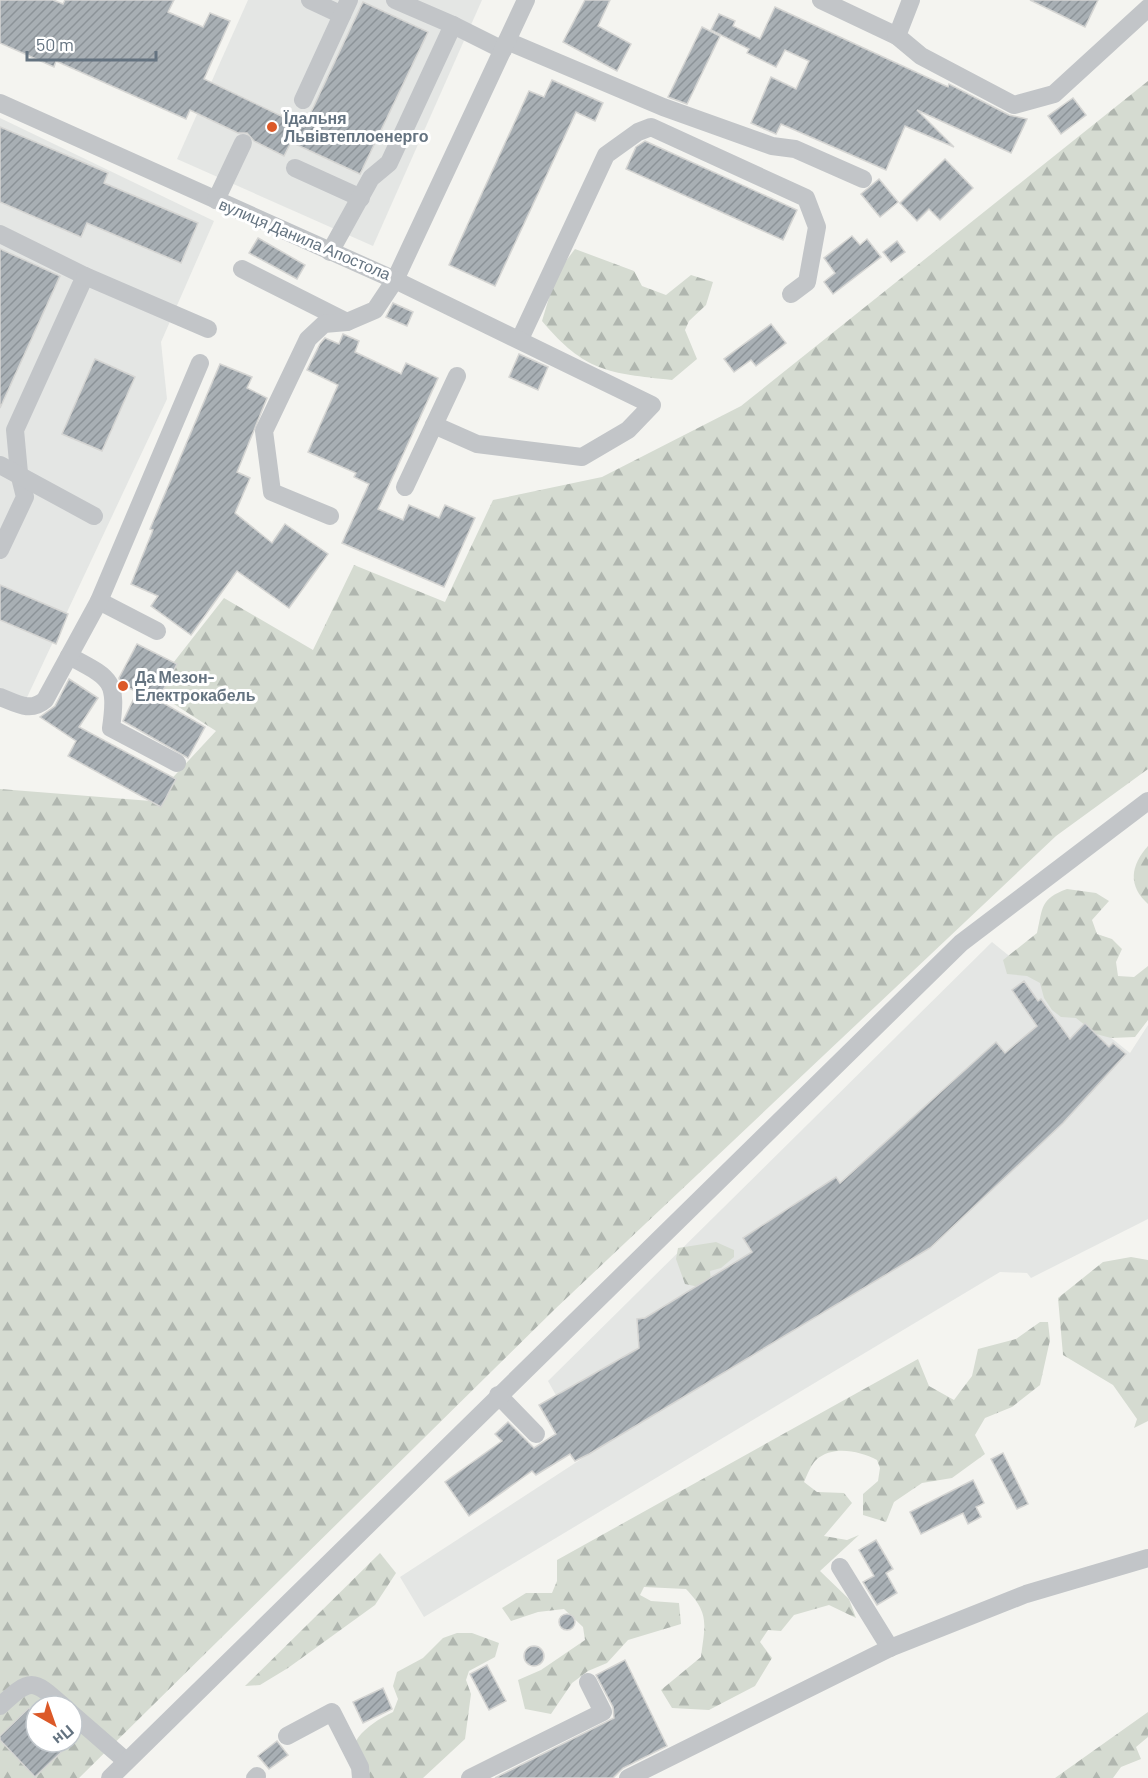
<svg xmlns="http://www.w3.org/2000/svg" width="1148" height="1778" font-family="Barlow,sans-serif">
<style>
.built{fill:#e4e6e4}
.forest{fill:url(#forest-firs);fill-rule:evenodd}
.building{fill:url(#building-hatch);stroke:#d5d5d3;stroke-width:1.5}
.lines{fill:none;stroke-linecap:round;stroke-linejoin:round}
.minor{stroke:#c2c5c8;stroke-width:18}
.poi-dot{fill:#dc5928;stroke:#fff;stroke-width:2}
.labels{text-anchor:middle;stroke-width:6;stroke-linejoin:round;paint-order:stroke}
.poi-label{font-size:16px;font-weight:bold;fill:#647380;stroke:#fff;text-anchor:start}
.street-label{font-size:16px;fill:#647380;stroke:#fff}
</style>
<defs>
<pattern id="forest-firs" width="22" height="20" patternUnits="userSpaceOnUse" patternTransform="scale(1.5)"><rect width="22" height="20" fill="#d5dbd1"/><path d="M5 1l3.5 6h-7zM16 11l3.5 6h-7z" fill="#b0b6af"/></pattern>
<pattern id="building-hatch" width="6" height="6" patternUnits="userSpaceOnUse" patternTransform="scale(1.5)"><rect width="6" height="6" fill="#a8afb4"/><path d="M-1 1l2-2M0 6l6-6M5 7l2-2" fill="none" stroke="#8c9398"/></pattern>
</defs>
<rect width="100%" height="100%" fill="#f4f4f0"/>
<g class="built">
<polygon points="248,0 482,0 373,246 177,159"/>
<polygon points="0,118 214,221 161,342 167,399 22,708 0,695"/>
<polygon points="992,942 1130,1053 1148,1025 1148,1219 1031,1278 1027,1273 1000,1272 424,1617 400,1577 589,1454 548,1381"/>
</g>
<g class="forest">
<path d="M 1148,81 L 1148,769 L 1056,836 L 554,1310 L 79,1778 L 0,1778 L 0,789 L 151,801 L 216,731 L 152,690 L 224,598 L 313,650 L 354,565 L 445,602 L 493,500 L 602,477 L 741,406 ZM 36,1706 L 72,1706 L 72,1742 L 36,1742 Z"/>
<path d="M 575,249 L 634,271 L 642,286 L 666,295 L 691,275 L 713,282 L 706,305 L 689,321 L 685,330 L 697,359 L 672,380 C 608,373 585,372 542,321 L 556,274 Z"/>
<path d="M 1148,846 L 1148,904 C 1128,886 1130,866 1148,846 Z"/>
<path d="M 1067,889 L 1096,893 L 1109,901 L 1092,920 L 1097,934 L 1112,939 L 1122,949 L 1116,962 L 1118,976 L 1134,977 L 1148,966 L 1148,1020 L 1135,1037 L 1111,1038 L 1096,1034 L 1076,1018 L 1061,1017 L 1052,1010 L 1044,998 L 1040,983 L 1027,976 L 1007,974 L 1003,960 L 1037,933 C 1043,907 1040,899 1067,889 Z"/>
<polygon points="716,1242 734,1250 734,1257 721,1268 710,1271 711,1280 704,1288 685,1284 676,1259 678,1248"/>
<polygon points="1131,1257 1148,1260 1148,1421 1134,1428 1137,1419 1113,1385 1063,1355 1058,1298 1103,1262"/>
<path d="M 1040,1322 L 1048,1322 L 1050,1340 L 1040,1385 L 1012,1407 L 985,1418 L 975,1435 L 985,1454 L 952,1478 L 922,1483 L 894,1502 L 886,1522 L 863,1515 L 863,1494 L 878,1481 L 880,1468 L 877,1460 C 859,1451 833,1445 816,1460 C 811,1465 807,1475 804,1482 L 817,1492 L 844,1493 L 852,1503 L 824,1536 L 847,1540 L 859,1535 L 820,1571 L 849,1599 L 856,1618 L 829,1605 L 794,1615 L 781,1631 L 768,1630 L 760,1642 L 772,1658 L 755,1686 L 709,1710 L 672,1708 L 661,1690 L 701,1657 C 705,1624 710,1614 686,1589 L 644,1587 L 640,1595 L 651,1601 L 679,1603 L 681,1624 L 628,1640 L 607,1663 L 588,1671 L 572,1683 L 551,1714 L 525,1709 L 518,1680 L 541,1670 L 585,1640 L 583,1627 L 564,1609 L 538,1612 L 511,1621 L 502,1608 L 526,1593 L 552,1593 L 557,1581 L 557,1560 L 918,1359 L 929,1386 L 954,1400 L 972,1376 L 978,1349 L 1016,1339 Z"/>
<polygon points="380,1553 396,1573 375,1605 288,1668 260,1685 245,1686"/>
<path d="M 457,1633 L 472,1633 L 499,1643 L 495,1657 L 469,1671 L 466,1680 L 471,1694 L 465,1739 L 423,1778 L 355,1778 C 340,1745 366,1725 393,1712 L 398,1699 L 393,1686 L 397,1672 L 423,1658 L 443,1638 Z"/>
<polygon points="1148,1712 1148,1737 1136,1747 1141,1759 1121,1767 1113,1778 1055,1778"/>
</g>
<g class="building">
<polygon points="0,0 53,0 63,4 65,0 174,0 168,12 203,27 210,13 230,21 204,79 304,127 363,2 428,32 360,174 291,142 284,156 254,141 247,133 238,133 190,110 186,119 56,61 54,67 0,43"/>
<polygon points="585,0 610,0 598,26 631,44 617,71 563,42"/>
<polygon points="1030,0 1098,0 1085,27"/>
<polygon points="775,7 948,87 949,84 1009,115 1027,119 1011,153 917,110 954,147 905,126 886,170 781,124 776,134 751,123 771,77 796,89 809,61 785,50 776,67 747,53 749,49 711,30 719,14 735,21 733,26 760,39"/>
<polygon points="702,27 720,36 687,104 668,97"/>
<polygon points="552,80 603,103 595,121 576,112 495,286 449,265 529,91 544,97"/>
<polygon points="1073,98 1086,115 1061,134 1048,116"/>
<polygon points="0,127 108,173 104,183 198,223 181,263 87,223 81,237 0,202"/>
<polygon points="645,141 797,210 783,240 626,169 636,147"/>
<polygon points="945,159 973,188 940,220 929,209 917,221 900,203"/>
<polygon points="879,179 898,202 880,217 861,194"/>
<polygon points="852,236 860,245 867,239 881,257 833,294 824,282 835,273 824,258"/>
<polygon points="258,238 305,265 297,279 249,253"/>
<polygon points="897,241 905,252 891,262 883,252"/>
<polygon points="0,249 60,276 0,408"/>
<polygon points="393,303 413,312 407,326 386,317"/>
<polygon points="771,324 786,343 756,366 751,360 734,372 724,359"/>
<polygon points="343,334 359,341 355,352 401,374 406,363 438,378 378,509 403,520 409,505 439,518 445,505 475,518 444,587 342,543 369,484 354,477 356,473 308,452 338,385 307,370 320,344 325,338 339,344"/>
<polygon points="519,354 548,367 538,390 509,377"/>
<polygon points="95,359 135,377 102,451 62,434"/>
<polygon points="220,364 252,377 247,388 267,398 237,472 250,478 235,513 272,543 285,524 328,554 289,608 237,571 191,635 151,606 158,596 131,584 153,530 150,529"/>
<polygon points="0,585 68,614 56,644 0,620"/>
<polygon points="137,644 177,664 158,700 205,727 188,758 123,721 137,692 121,684 119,678"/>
<polygon points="69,679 98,698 79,727 176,779 161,807 68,756 76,741 40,717 55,706"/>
<polygon points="1024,981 1038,1001 1041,999 1070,1039 1085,1023 1109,1047 1113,1043 1126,1054 1063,1123 930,1248 589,1454 575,1461 570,1454 536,1475 532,1471 469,1516 445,1482 502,1441 495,1434 508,1422 534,1448 556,1434 539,1405 639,1348 637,1319 645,1318 752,1252 743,1238 836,1177 840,1183 996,1042 1005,1053 1037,1026 1012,990"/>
<polygon points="1003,1453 1028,1504 1017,1509 991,1459"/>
<polygon points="973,1480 984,1503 976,1507 981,1517 968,1524 963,1513 921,1534 910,1512"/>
<polygon points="876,1540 893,1569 886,1573 897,1593 877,1605 863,1582 874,1576 859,1550"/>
<circle cx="567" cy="1622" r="8"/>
<circle cx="534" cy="1656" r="10"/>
<polygon points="625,1660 667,1746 623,1768 613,1778 495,1778 614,1718 613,1707 596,1675"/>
<polygon points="487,1665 506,1701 489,1710 470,1674"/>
<polygon points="383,1688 392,1709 363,1723 353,1702"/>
<polygon points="29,1708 36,1715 36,1742 72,1742 35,1777 0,1740 0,1736"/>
<polygon points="277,1741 288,1755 269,1769 258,1756"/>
</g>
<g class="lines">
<g class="minor">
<polyline points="310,0 342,15"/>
<polyline points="821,0 897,36"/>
<polyline points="911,0 897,36 921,56 1014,105 1054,94 1148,8"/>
<polyline points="453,25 503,50"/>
<polyline points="507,41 663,107 772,146 795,149 863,179"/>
<polyline points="303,100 349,0"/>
<polyline points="0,103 395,280 526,0"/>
<polyline points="295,168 361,198"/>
<polyline points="216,200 243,143"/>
<polyline points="0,234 85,276 15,430 19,473 25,497 0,550"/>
<polyline points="330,252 371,178 389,163 453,25 395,0"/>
<polyline points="242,269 347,322"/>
<polyline points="85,276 208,329"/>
<polyline points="520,339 606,155 638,132 651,127 806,198 817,227 807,282 791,294"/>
<polyline points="0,465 94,516"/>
<polyline points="405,487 434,425"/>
<polyline points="330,516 272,492 264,431 308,339 324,324 347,322 375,310 395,280 652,405 628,430 582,457 477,444 434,425 457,376"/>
<polyline points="99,601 157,631"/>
<path d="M 69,656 C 110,678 118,679 111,728 L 177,763"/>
<path d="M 0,697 C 16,703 30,713 45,700 L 99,601 L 200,363"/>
<polyline points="498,1395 536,1434"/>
<polyline points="840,1567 890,1648"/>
<path d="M 0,1706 C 31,1678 32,1678 63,1706"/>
<polyline points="72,1714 126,1761"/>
<polyline points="287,1736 332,1712 360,1767 361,1778"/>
<polyline points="110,1778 961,943 1148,801"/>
<polyline points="255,1778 257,1776"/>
<polyline points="470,1778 603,1712 588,1682"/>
<polyline points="628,1778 890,1648 1026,1594 1148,1558"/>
</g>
</g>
<g class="poi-dot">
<circle cx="272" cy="127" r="6"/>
<circle cx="123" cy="686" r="6"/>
</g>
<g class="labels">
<g class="poi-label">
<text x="284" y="124">Їдальня<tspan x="284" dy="18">Львівтеплоенерго</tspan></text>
<text x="135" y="683">Да Мезон-<tspan x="135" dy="18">Електрокабель</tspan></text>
</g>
<g class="street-label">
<text transform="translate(305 239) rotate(23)" y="6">вулиця Данила Апостола</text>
</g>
</g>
<g transform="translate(54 1724) rotate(140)"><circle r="28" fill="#ffffff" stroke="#c1c7cc" stroke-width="1.5"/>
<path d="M0-4.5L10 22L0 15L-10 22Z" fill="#dc5928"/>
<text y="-9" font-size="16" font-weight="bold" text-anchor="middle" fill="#647380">Пн</text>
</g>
<path d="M27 51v9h129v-9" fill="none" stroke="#647380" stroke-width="3"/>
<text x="36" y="51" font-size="18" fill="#647380" stroke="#ffffff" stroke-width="4.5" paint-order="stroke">50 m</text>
</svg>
